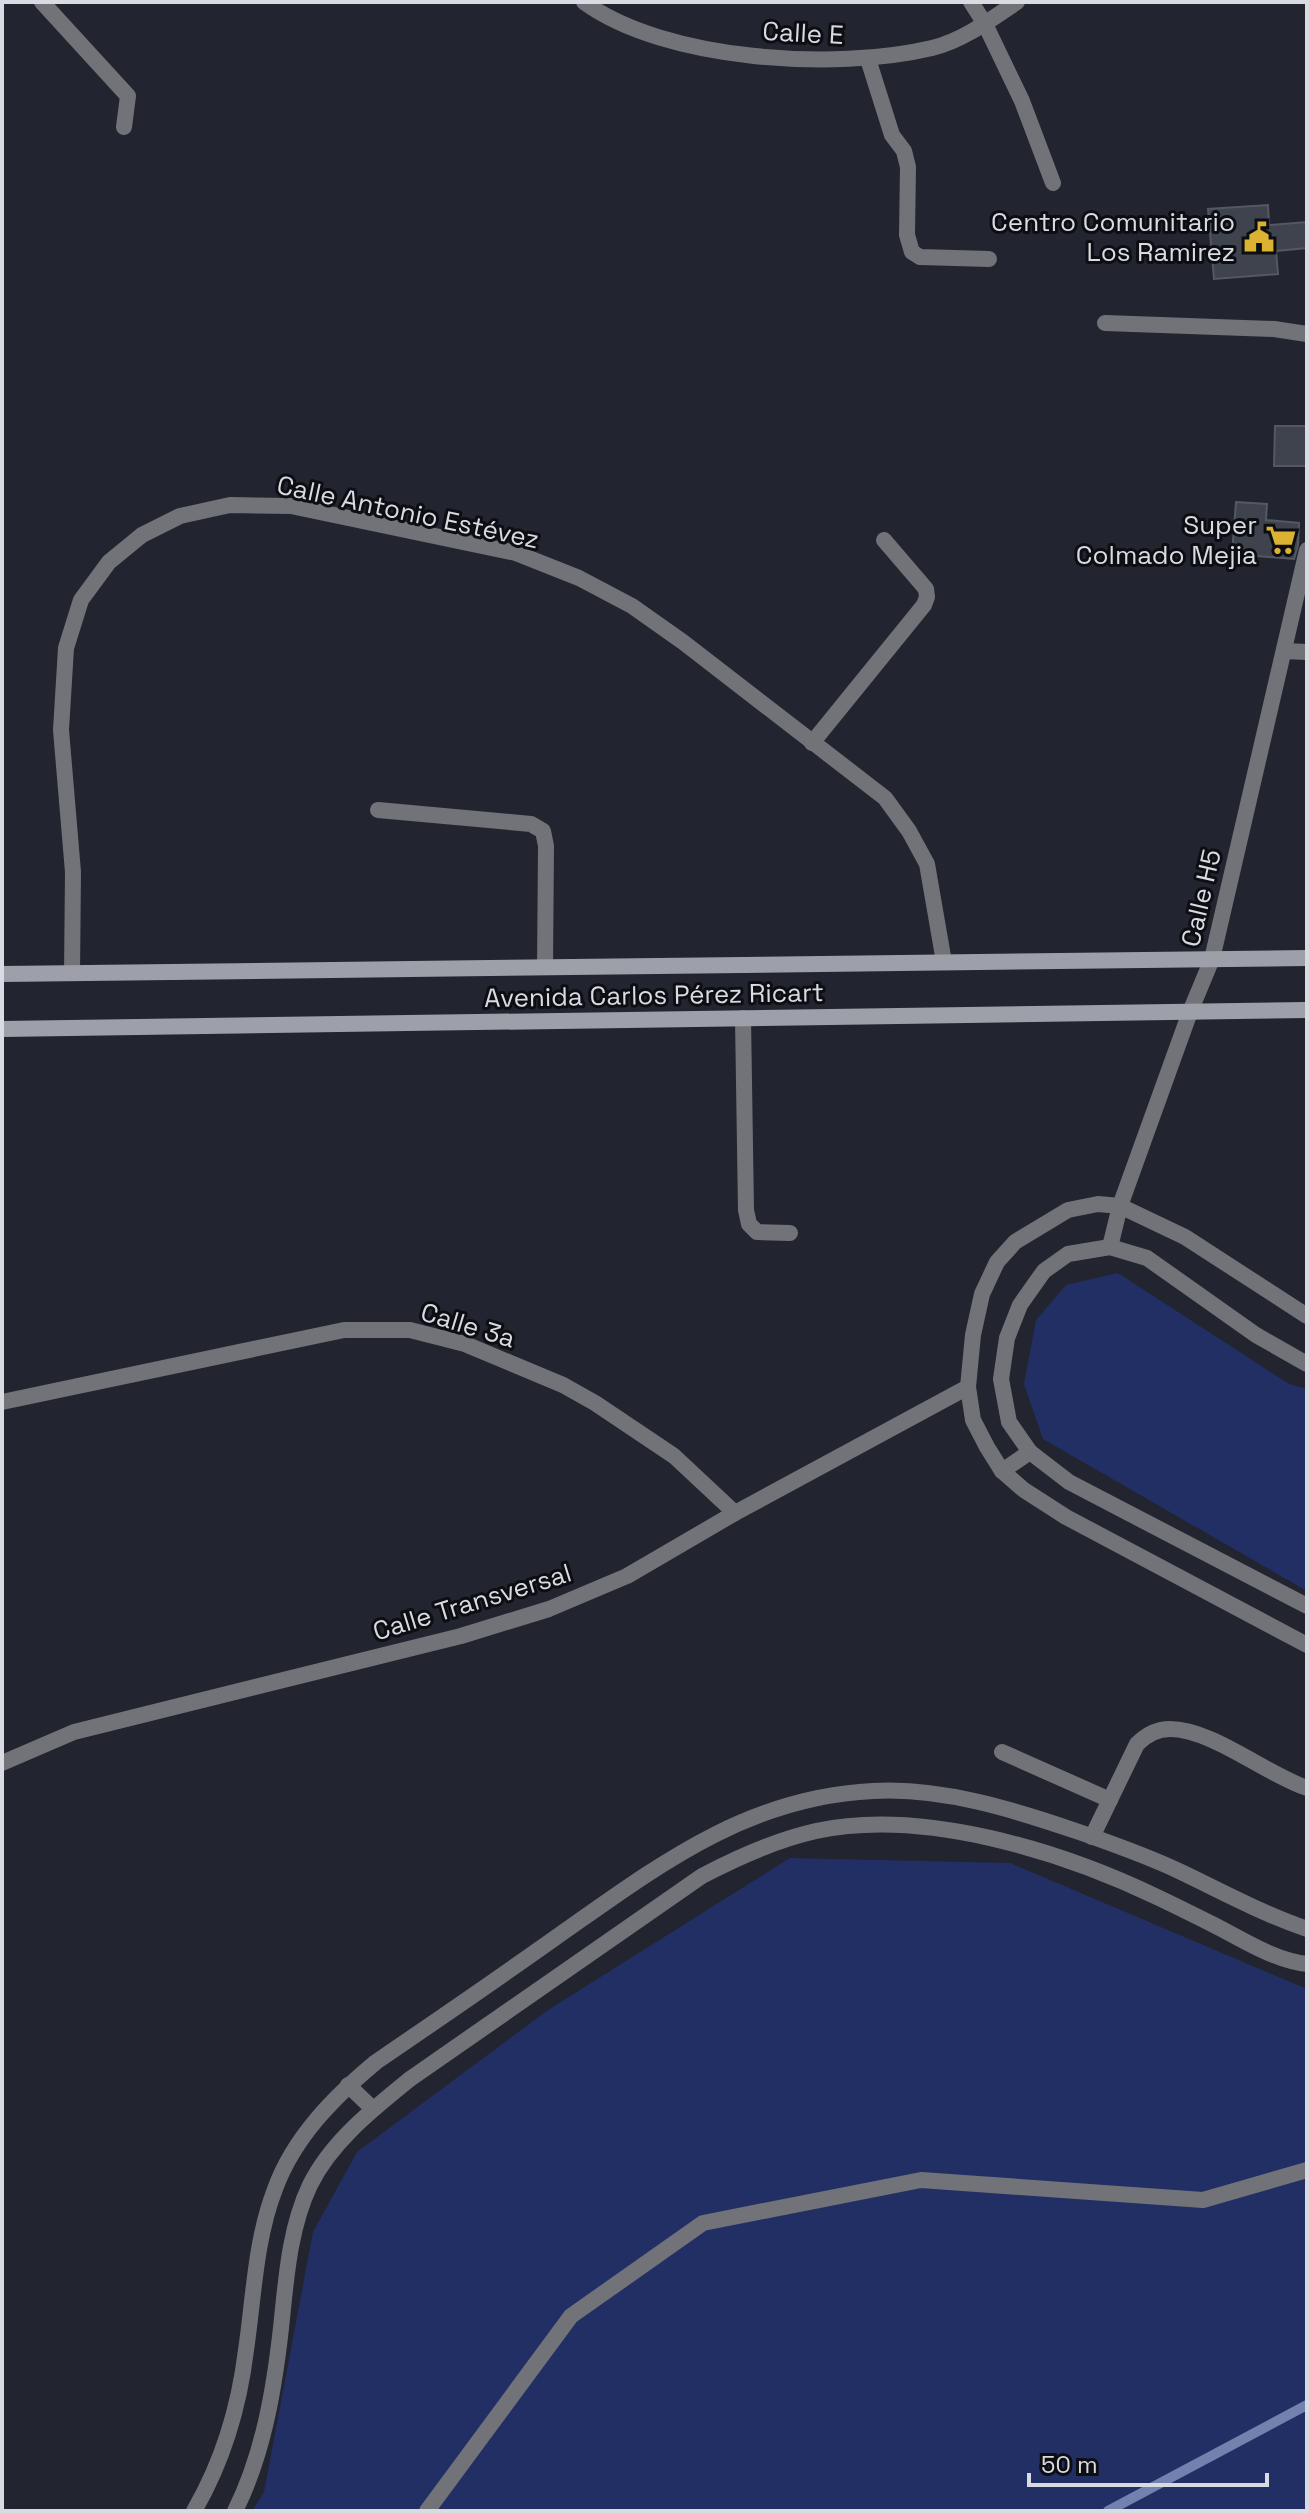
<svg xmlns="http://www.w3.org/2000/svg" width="1309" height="2513" font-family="'Space Grotesk',sans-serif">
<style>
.green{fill:#212f65}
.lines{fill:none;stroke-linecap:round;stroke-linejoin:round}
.stream{stroke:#7281ae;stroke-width:10}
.building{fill:#3f434d;stroke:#535862;stroke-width:2}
.lane{stroke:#717378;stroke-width:16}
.street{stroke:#717378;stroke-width:16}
.secondary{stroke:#9da0a8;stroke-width:16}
.labels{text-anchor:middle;stroke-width:6;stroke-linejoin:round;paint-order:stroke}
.street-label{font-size:26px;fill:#d9dbe2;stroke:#0d0e13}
.poi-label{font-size:26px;fill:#d9dbe2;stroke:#0d0e13;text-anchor:end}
</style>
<rect width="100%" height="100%" fill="#22252f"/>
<g class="green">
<polygon points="1118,1273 1289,1384 1307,1389 1307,1591 1043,1439 1024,1384 1036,1320 1066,1285"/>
<polygon points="790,1858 1010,1863 1307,1989 1307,2511 252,2511 264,2492 313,2232 357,2152 548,2010"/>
</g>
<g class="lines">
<polyline class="stream" points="1108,2511 1307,2405"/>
</g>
<g class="building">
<polygon points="1268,205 1269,225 1307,222 1307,248 1276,251 1278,274 1214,279 1208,209"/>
<polygon points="1275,426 1307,426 1307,466 1274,466"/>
<polygon points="1236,502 1267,504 1266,520 1299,523 1298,545 1294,559 1232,554"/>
</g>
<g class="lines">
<g class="lane">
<polyline points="985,24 1022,101 1053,183"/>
<polyline points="1105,323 1274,329 1307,334"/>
<polyline points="812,743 924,605 927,597 926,589 884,540"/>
<polyline points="1002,1752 1110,1800"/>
<path d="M 1092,1837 L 1137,1744 C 1146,1735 1158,1729 1170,1729 C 1212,1729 1267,1775 1307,1788"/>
<polyline points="427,2511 571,2316 703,2223 921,2180 1203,2200 1307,2170"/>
</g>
<g class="street">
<polyline points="42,2 128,96 124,127"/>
<path d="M 584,2 C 665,61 836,71 932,48 C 962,41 992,19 1017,2"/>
<polyline points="971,2 985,24"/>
<polyline points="868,59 892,135 904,151 908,167 907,235 912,252 920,257 989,259"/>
<polyline points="1284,651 1307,652"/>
<polyline points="378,810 531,824 543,831 546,846 545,967"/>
<polyline points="72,973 73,872 61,730 66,648 81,600 109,562 142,535 180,516 230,505 291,506 516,553 579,578 632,606 683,642 885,798 909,831 927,864 944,962"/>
<polyline points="743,1018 746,1210 749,1224 757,1232 790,1233"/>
<polyline points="1110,1247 1120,1206 1190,1012 1212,959 1307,550"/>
<polyline points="1307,1316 1185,1237 1120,1206 1098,1204 1068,1210 1015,1242 997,1262 982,1294 973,1335 968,1387 973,1420 987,1447 1002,1471 1024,1490 1066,1517 1307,1645"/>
<polyline points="1307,1364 1256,1335 1147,1258 1110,1247 1068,1254 1044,1271 1020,1305 1007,1338 1001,1379 1009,1422 1030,1452 1069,1482 1307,1606"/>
<polyline points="2,1402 344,1330 410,1330 465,1344 563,1385 595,1403 674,1456 735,1513"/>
<polyline points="1002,1471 1030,1452"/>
<polyline points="2,1763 74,1732 461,1636 549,1609 627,1576 735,1513 968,1387"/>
<polyline points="348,2085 373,2109"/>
<path d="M 194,2511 C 223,2461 239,2408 246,2350 C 254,2296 255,2241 275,2189 C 294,2137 334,2097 376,2062 C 436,2021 496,1980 555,1938 C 655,1868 745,1797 873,1791 C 942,1787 1015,1810 1079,1832 C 1113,1844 1148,1856 1181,1872 C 1223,1892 1263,1914 1307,1929"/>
<path d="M 235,2511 C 263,2455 274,2391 281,2328 C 286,2281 289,2229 310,2185 C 331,2142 373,2109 410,2079 L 702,1876 C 738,1857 776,1840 816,1831 C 923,1808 1061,1851 1157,1897 C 1176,1906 1194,1915 1212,1924 C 1242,1939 1273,1960 1307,1964"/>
</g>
<g class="secondary">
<polyline points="2,974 1307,958"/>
<polyline points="2,1029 1307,1010"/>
</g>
</g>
<defs>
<g id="civic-bare" transform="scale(2.4)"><path d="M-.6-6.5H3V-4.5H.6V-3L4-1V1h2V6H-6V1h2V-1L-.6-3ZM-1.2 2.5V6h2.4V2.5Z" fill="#dcb233" stroke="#0d0e13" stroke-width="2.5" paint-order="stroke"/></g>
<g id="supermarket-bare" transform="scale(2.4)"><path d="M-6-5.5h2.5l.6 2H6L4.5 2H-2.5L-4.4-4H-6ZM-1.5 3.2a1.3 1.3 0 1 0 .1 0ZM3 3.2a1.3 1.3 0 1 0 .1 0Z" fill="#dcb233" stroke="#0d0e13" stroke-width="2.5" paint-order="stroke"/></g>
</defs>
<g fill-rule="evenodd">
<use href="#civic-bare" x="1259" y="237"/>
<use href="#supermarket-bare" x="1281" y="540"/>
</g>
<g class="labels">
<g class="street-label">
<text transform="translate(803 33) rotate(3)" y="9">Calle E</text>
<text transform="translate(408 512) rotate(12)" y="9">Calle Antonio Estévez</text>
<text transform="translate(1201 898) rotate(-77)" y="9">Calle H5</text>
<text transform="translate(654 995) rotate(-1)" y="9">Avenida Carlos Pérez Ricart</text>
<text transform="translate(468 1325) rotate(17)" y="9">Calle 3a</text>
<text transform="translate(472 1602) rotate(-17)" y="9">Calle Transversal</text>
</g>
<g class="poi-label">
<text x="1235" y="231">Centro Comunitario<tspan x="1235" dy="30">Los Ramirez</tspan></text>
<text x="1257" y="534">Super<tspan x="1257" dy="30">Colmado Mejia</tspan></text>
</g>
</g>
<rect width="1309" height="2513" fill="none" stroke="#d9dbe2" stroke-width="8"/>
<path d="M1029 2473v12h238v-12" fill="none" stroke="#d9dbe2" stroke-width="4"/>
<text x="1041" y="2473" font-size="24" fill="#d9dbe2" stroke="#0d0e13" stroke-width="6" paint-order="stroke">50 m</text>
</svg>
